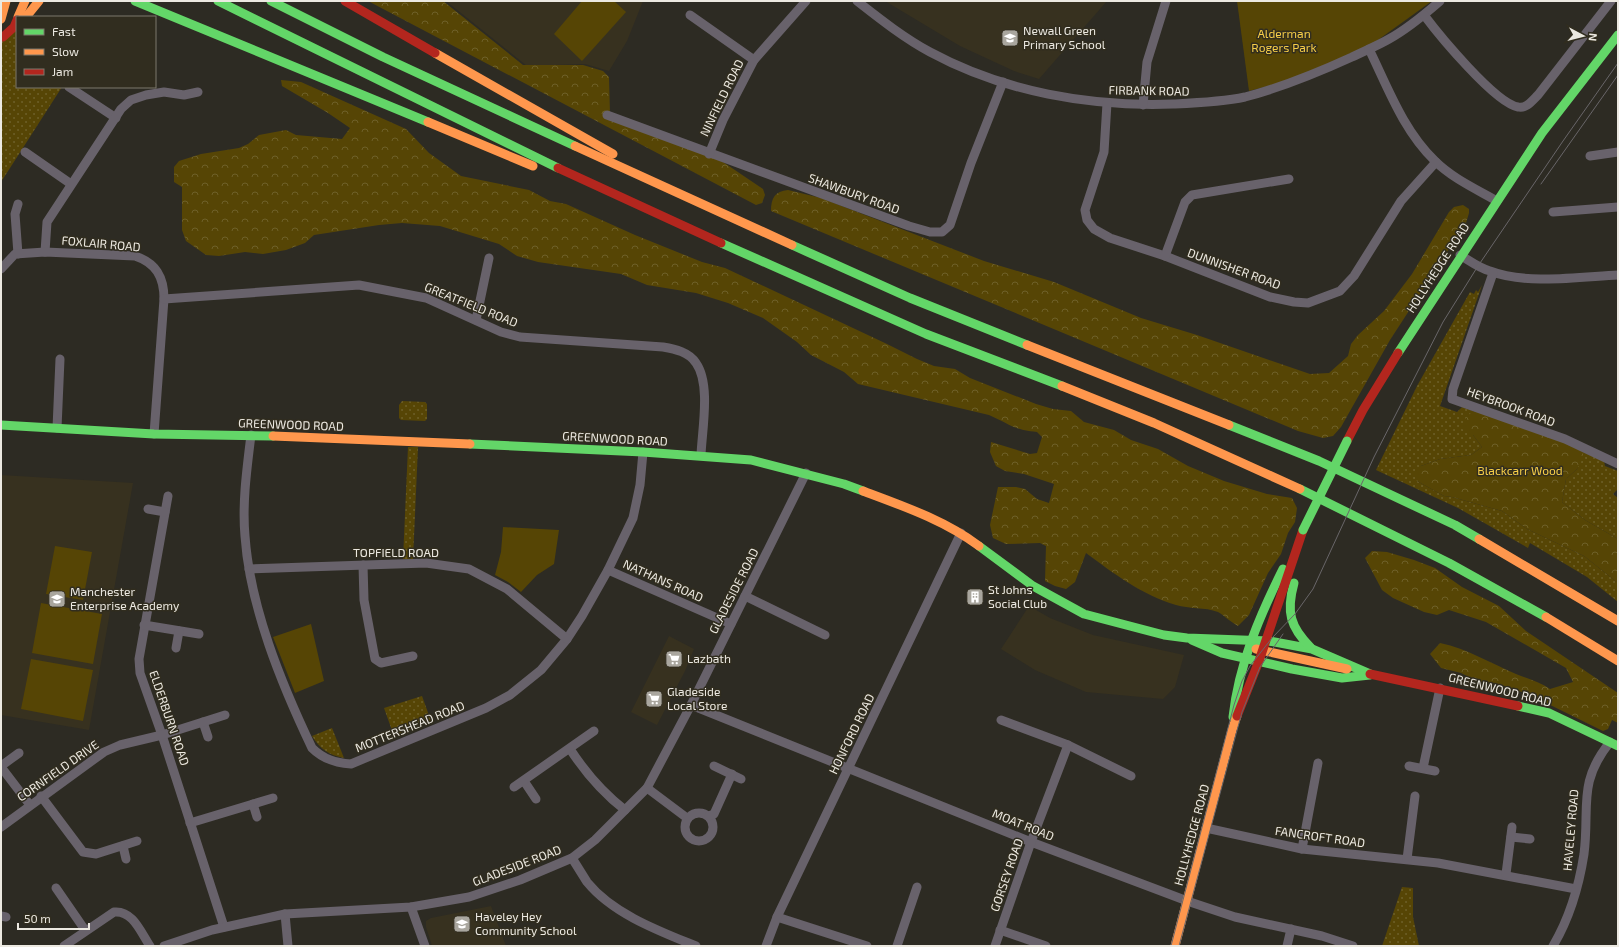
<svg xmlns="http://www.w3.org/2000/svg" width="1619" height="947" font-family="'Exo 2',sans-serif">
<style>
.built{fill:#37311f}
.grass{fill:url(#grass-dots)}
.forest{fill:url(#forest-crowns)}
.park{fill:#564505}
.lines{fill:none;stroke-linecap:round;stroke-linejoin:round}
.street{stroke:#68626b;stroke-width:9}
.fast{stroke:#63d668;stroke-width:9}
.slow{stroke:#ff974d;stroke-width:9}
.jam{stroke:#b3261e;stroke-width:9}
.tram{stroke:#696669;stroke-width:1}
.fast-bridge{stroke:#63d668;stroke-width:9}
.labels{text-anchor:middle;stroke-width:3;stroke-linejoin:round;paint-order:stroke}
.poi-label{font-size:12px;fill:#ece9e1;stroke:#312d1f;text-anchor:start}
.park-label{font-size:12px;fill:#f7ce47;stroke:#312d1f}
.street-label{font-size:12px;fill:#ece9e1;stroke:#312d1f}
</style>
<defs>
<pattern id="grass-dots" width="8" height="8" patternUnits="userSpaceOnUse"><rect width="8" height="8" fill="#564505"/><path d="M2 2h.1M6 6h.1" fill="none" stroke="#6e6029" stroke-width="1.8" stroke-linecap="round"/></pattern>
<pattern id="forest-crowns" width="20" height="18" patternUnits="userSpaceOnUse"><rect width="20" height="18" fill="#564505"/><path d="M2 6a3 3 0 1 1 6 0M12 15a3 3 0 1 1 6 0" fill="none" stroke="#6e6029"/></pattern>
</defs>
<rect width="100%" height="100%" fill="#2d2b23"/>
<g class="built">
<polygon points="446,1 643,1 627,41 609,71 585,64 527,66"/>
<polygon points="885,1 1107,1 1039,79 1014,71 960,46"/>
<polygon points="1,475 133,483 89,730 1,715"/>
<polygon points="1029,606 1050,618 1093,635 1184,655 1175,687 1163,699 1086,692 1035,670 1001,649"/>
<polygon points="669,636 694,649 685,671 657,725 631,712"/>
<polygon points="491,906 506,946 432,946 426,927 426,921 431,918"/>
</g>
<g class="grass">
<polygon points="17,25 17,87 62,87 1,182 1,45 3,37"/>
<polygon points="1482,285 1440,406 1457,412 1462,407 1473,411 1473,435 1482,447 1471,455 1440,459 1421,466 1417,481 1444,496 1452,497 1502,511 1527,529 1584,556 1618,583 1618,602 1587,577 1530,543 1528,548 1458,508 1376,470 1417,386 1470,292 1474,294 1476,290 1478,292"/>
<polygon points="402,401 425,402 427,404 427,419 425,421 401,420 399,418 399,405"/>
<polygon points="408,447 418,447 413,559 403,559"/>
<polygon points="1583,452 1604,461 1605,466 1618,471 1618,489 1613,494 1618,498 1618,539 1585,520 1562,502 1566,479 1577,469"/>
<polygon points="422,696 431,721 394,736 384,708"/>
<path d="M 332,728 L 344,758 C 329,755 320,749 312,736 Z"/>
<polygon points="1402,887 1413,888 1413,917 1419,946 1382,946"/>
</g>
<g class="forest">
<polygon points="368,1 443,1 523,65 583,65 603,71 609,77 610,114 723,162 763,189 765,195 762,203 756,205"/>
<path d="M 281,80 L 301,82 L 406,129 L 429,153 L 461,176 L 529,190 L 550,201 L 566,204 L 635,235 L 702,262 L 725,268 L 887,344 L 917,359 L 934,366 L 955,369 L 970,378 L 1036,404 L 1053,409 L 1071,411 L 1084,422 L 1114,430 L 1131,440 L 1158,449 L 1188,466 L 1224,481 L 1267,494 L 1292,498 L 1297,508 L 1295,522 L 1288,533 L 1281,554 L 1268,573 L 1249,615 L 1238,626 C 1232,623 1222,614 1218,612 C 1205,607 1189,609 1176,605 C 1142,595 1113,573 1086,553 L 1075,582 L 1066,589 L 1055,586 L 1045,581 L 1046,546 L 1040,543 L 1006,544 L 993,538 L 990,525 L 998,487 L 1016,487 L 1025,489 L 1037,499 L 1049,503 L 1054,484 L 1024,474 L 1005,471 L 996,466 L 990,452 L 991,442 L 1030,454 L 1037,453 L 1042,437 L 1037,432 C 1013,430 1010,424 989,415 L 858,384 L 844,372 L 811,355 L 797,342 L 763,318 L 728,303 L 696,293 L 647,285 L 621,274 L 538,262 L 517,256 L 499,244 L 440,226 L 402,223 L 379,225 L 314,235 L 305,243 L 286,250 L 263,254 L 245,252 L 219,256 L 206,255 L 186,241 L 182,230 L 182,187 L 174,182 L 174,167 L 179,161 L 201,154 L 239,148 L 248,144 L 259,135 L 286,130 L 296,135 L 342,139 L 350,128 L 328,113 L 282,86 Z"/>
<path d="M 788,190 L 821,198 L 984,261 L 1054,282 L 1141,318 L 1197,335 L 1310,374 L 1329,373 L 1348,356 L 1351,344 L 1358,335 L 1384,311 L 1412,274 L 1449,212 L 1454,207 L 1463,205 L 1469,209 L 1469,213 L 1466,223 L 1390,340 L 1341,427 L 1333,436 L 1323,438 L 1298,431 L 771,211 C 771,198 775,191 788,190 Z"/>
<path d="M 1479,409 L 1584,448 L 1582,460 L 1577,469 L 1566,479 L 1562,502 L 1585,520 L 1618,539 L 1618,583 L 1584,556 L 1527,529 L 1502,511 L 1452,497 L 1444,496 L 1417,481 L 1413,473 L 1421,466 L 1440,459 L 1471,455 L 1482,447 L 1473,435 L 1462,429 C 1464,418 1468,413 1479,409 Z"/>
<path d="M 1372,551 L 1387,552 L 1414,560 L 1435,568 L 1462,587 L 1499,606 L 1526,631 L 1618,693 L 1618,723 L 1612,720 L 1608,729 L 1603,731 L 1530,695 L 1496,683 L 1479,682 L 1461,673 L 1441,668 L 1430,654 L 1440,643 C 1468,649 1490,663 1516,674 C 1528,679 1540,682 1550,689 L 1573,682 L 1566,668 L 1486,622 L 1449,610 L 1437,615 L 1424,612 L 1393,598 L 1382,590 L 1365,558 Z"/>
</g>
<g class="park">
<polygon points="582,1 614,1 626,12 582,61 554,34"/>
<polygon points="1237,1 1432,1 1371,45 1299,78 1249,91"/>
<polygon points="503,527 559,530 554,564 537,575 521,592 508,582 495,575 501,552"/>
<polygon points="55,546 92,552 83,600 46,594"/>
<polygon points="41,603 102,614 93,664 32,653"/>
<polygon points="311,624 324,681 295,693 273,637"/>
<polygon points="31,659 93,670 83,721 21,709"/>
</g>
<g class="lines">
<g class="street">
<path d="M 857,1 C 880,19 904,38 930,52 C 1004,92 1090,107 1173,104 C 1196,103 1222,102 1245,97 C 1283,87 1317,73 1352,57 C 1364,51 1377,46 1389,39 C 1407,29 1424,15 1440,1"/>
<polyline points="690,15 754,60"/>
<path d="M 1424,15 C 1439,35 1495,103 1518,107 C 1526,109 1532,101 1538,95 L 1611,1"/>
<path d="M 1369,49 C 1388,88 1403,130 1435,161 C 1452,178 1476,189 1497,201"/>
<polyline points="69,87 116,118"/>
<polyline points="1107,103 1104,152 1085,210 1087,220 1094,229 1110,238 1165,256 1270,297 1294,302 1308,303 1340,291 1354,276 1401,201 1436,162"/>
<polyline points="1143,105 1147,62 1166,1"/>
<polyline points="607,115 909,226 930,232 942,232 950,225 971,163 1003,82"/>
<polyline points="25,152 71,184"/>
<polyline points="709,154 723,120 754,60 806,1"/>
<polyline points="1590,156 1618,152"/>
<polyline points="1553,212 1618,207"/>
<polyline points="45,252 47,222 121,109 131,100 146,95 164,92 184,95 198,92"/>
<polyline points="18,254 15,214 18,204"/>
<path d="M 1460,255 C 1470,261 1479,268 1490,271 C 1526,285 1580,277 1618,275"/>
<polyline points="1165,256 1185,202 1192,195 1289,179"/>
<path d="M 1,269 L 15,254 L 45,252 L 135,256 C 156,263 164,277 164,299 L 154,434"/>
<polyline points="1493,273 1453,389 1452,399 1565,439 1618,464"/>
<path d="M 164,299 L 359,285 L 426,298 L 501,332 L 520,337 L 663,347 C 675,349 689,352 696,363 C 711,384 702,430 701,455"/>
<polyline points="476,320 489,258"/>
<polyline points="57,428 60,359"/>
<path d="M 251,435 C 247,468 242,503 245,536 C 250,607 281,683 312,748 C 323,759 335,763 351,764 L 486,708 L 510,695 L 541,670 L 567,639 L 582,616 L 608,570 L 633,518 L 640,485 L 643,452"/>
<polyline points="168,496 139,659 140,673 162,735 224,927"/>
<polyline points="148,509 165,512"/>
<polyline points="363,565 364,600 375,659 381,663 413,656"/>
<polyline points="249,569 426,563 469,569 507,589 567,639"/>
<polyline points="608,570 731,624"/>
<polyline points="745,596 825,635"/>
<polyline points="144,625 199,634"/>
<polyline points="176,648 179,631"/>
<polyline points="691,705 1031,842 1190,902 1235,917 1322,936 1353,946"/>
<polyline points="1001,720 1068,745 1131,776"/>
<polyline points="203,722 208,737"/>
<path d="M 570,749 C 585,772 603,793 625,810"/>
<polyline points="1,766 19,753"/>
<polyline points="714,766 741,779"/>
<polyline points="1409,766 1435,771"/>
<polyline points="1,767 30,805"/>
<polyline points="1423,768 1440,688"/>
<polyline points="524,781 536,799"/>
<polyline points="514,787 594,731"/>
<polyline points="647,788 687,818"/>
<polyline points="41,796 83,852 96,854 137,841"/>
<polyline points="253,804 257,817"/>
<circle cx="699" cy="827" r="14"/>
<polyline points="709,816 714,814 732,774"/>
<polyline points="190,823 273,798"/>
<polyline points="1,827 104,752 120,745 162,735 225,715"/>
<polyline points="1206,828 1302,849 1438,863 1576,889"/>
<polyline points="1511,837 1530,839"/>
<polyline points="123,846 126,859"/>
<polyline points="1302,849 1318,763"/>
<path d="M 572,858 C 577,866 582,874 587,882 C 613,914 659,931 696,946"/>
<polyline points="1407,859 1415,796"/>
<polyline points="1506,874 1512,827"/>
<polyline points="56,888 85,930"/>
<polyline points="411,907 425,946"/>
<polyline points="285,914 288,946"/>
<polyline points="1,916 6,917"/>
<polyline points="777,917 867,946"/>
<polyline points="1000,930 1046,946"/>
<path d="M 64,946 L 114,912 C 133,910 141,933 150,946"/>
<polyline points="164,946 212,930 285,914 411,907 469,897 520,880 572,858 595,840 647,788 691,705 806,473"/>
<polyline points="766,946 777,917 961,533"/>
<polyline points="897,946 917,887"/>
<polyline points="995,946 1031,842 1068,745"/>
<polyline points="1287,946 1291,929"/>
<path d="M 1553,946 C 1569,919 1579,886 1584,854 C 1590,807 1577,783 1610,742"/>
</g>
<g class="fast">
<polyline points="135,1 428,122"/>
<polyline points="218,1 558,168"/>
<polyline points="271,1 383,57 575,146"/>
<polyline points="721,243 926,334 1062,386"/>
<polyline points="792,245 910,298 1027,345"/>
<polyline points="1398,353 1542,133 1618,35"/>
<polyline points="1,425 154,434 273,436"/>
<polyline points="1229,425 1319,461 1455,525 1479,539"/>
<polyline points="470,444 643,452 751,460 844,484 863,491"/>
<polyline points="1300,489 1449,563 1546,617"/>
<polyline points="979,546 1033,586 1084,614 1164,635 1187,638 1269,641 1312,649 1370,674"/>
<path d="M 1294,583 C 1286,612 1290,627 1311,648"/>
<polyline points="1192,640 1222,653 1292,669 1342,678 1370,675"/>
<polyline points="1518,706 1549,713 1618,746"/>
<path d="M 1233,717 C 1239,664 1259,617 1283,569"/>
</g>
<g class="slow">
<polyline points="18,17 25,1"/>
<polyline points="26,17 39,1"/>
<polyline points="1,19 6,1"/>
<polyline points="435,53 613,154"/>
<polyline points="428,122 533,166"/>
<polyline points="575,146 792,245"/>
<polyline points="1027,345 1229,425"/>
<polyline points="1062,386 1154,423 1300,489"/>
<polyline points="273,436 470,444"/>
<path d="M 863,491 C 903,506 944,520 979,546"/>
<polyline points="1479,539 1618,621"/>
<polyline points="1546,617 1618,661"/>
<polyline points="1256,649 1347,669"/>
<polyline points="1175,946 1232,730 1237,716"/>
</g>
<g class="jam">
<polyline points="345,1 435,53"/>
<polyline points="3,37 14,27 17,20"/>
<polyline points="558,168 721,243"/>
<polyline points="1347,441 1363,410 1398,353"/>
<polyline points="1370,674 1518,706"/>
<polyline points="1237,716 1259,661 1303,530"/>
</g>
<g class="tram">
<polyline points="1541,184 1618,75"/>
<polyline points="1171,946 1234,705 1242,681 1250,666 1272,638 1295,614 1313,589 1374,457 1443,322 1478,266 1563,141 1618,63"/>
<polyline points="1179,946 1242,712 1260,667 1283,634"/>
</g>
<polyline class="fast-bridge" points="1303,530 1347,441"/>
</g>
<defs>
<g id="school-square" transform="scale(0.9)"><rect x="-9" y="-9" width="18" height="18" rx="4" fill="#a9a69e" stroke="#312d1f"/><path d="M0-5L7-2L0 1L-7-2ZM-4 1L0 2.5L4 1V4Q0 6-4 4Z" fill="#fff"/></g>
<g id="building-square" transform="scale(0.9)"><rect x="-9" y="-9" width="18" height="18" rx="4" fill="#a9a69e" stroke="#312d1f"/><path d="M-4-6H4V6H1V3H-1V6H-4ZM-2.5-4.3h1.7v1.8h-1.7ZM.8-4.3h1.7v1.8H.8ZM-2.5-1h1.7V.8h-1.7ZM.8-1h1.7V.8H.8Z" fill="#fff"/></g>
<g id="supermarket-square" transform="scale(0.9)"><rect x="-9" y="-9" width="18" height="18" rx="4" fill="#a9a69e" stroke="#312d1f"/><path d="M-6-5.5h2.5l.6 2H6L4.5 2H-2.5L-4.4-4H-6ZM-1.5 3.2a1.3 1.3 0 1 0 .1 0ZM3 3.2a1.3 1.3 0 1 0 .1 0Z" fill="#fff"/></g>
</defs>
<g fill-rule="evenodd">
<use href="#school-square" x="1010" y="38"/>
<use href="#building-square" x="975" y="597"/>
<use href="#school-square" x="57" y="599"/>
<use href="#supermarket-square" x="674" y="659"/>
<use href="#supermarket-square" x="654" y="699"/>
<use href="#school-square" x="462" y="924"/>
</g>
<g class="labels">
<g class="poi-label">
<text x="1023" y="35">Newall Green<tspan x="1023" dy="14">Primary School</tspan></text>
<text x="988" y="594">St Johns<tspan x="988" dy="14">Social Club</tspan></text>
<text x="70" y="596">Manchester<tspan x="70" dy="14">Enterprise Academy</tspan></text>
<text x="687" y="663">Lazbath</text>
<text x="667" y="696">Gladeside<tspan x="667" dy="14">Local Store</tspan></text>
<text x="475" y="921">Haveley Hey<tspan x="475" dy="14">Community School</tspan></text>
</g>
<g class="park-label">
<text x="1284" y="38">Alderman<tspan x="1284" dy="14">Rogers Park</tspan></text>
<text x="1520" y="475">Blackcarr Wood</text>
</g>
<g class="street-label">
<text transform="translate(1149 91) rotate(1)" y="4">FIRBANK ROAD</text>
<text transform="translate(722 98) rotate(-64)" y="4">NINFIELD ROAD</text>
<text transform="translate(854 194) rotate(20)" y="4">SHAWBURY ROAD</text>
<text transform="translate(101 244) rotate(5)" y="4">FOXLAIR ROAD</text>
<text transform="translate(1438 268) rotate(-57)" y="4">HOLLYHEDGE ROAD</text>
<text transform="translate(1234 269) rotate(20)" y="4">DUNNISHER ROAD</text>
<text transform="translate(471 305) rotate(22)" y="4">GREATFIELD ROAD</text>
<text transform="translate(1511 407) rotate(20)" y="4">HEYBROOK ROAD</text>
<text transform="translate(291 425) rotate(2)" y="4">GREENWOOD ROAD</text>
<text transform="translate(615 439) rotate(3)" y="4">GREENWOOD ROAD</text>
<text x="396" y="557">TOPFIELD ROAD</text>
<text transform="translate(663 581) rotate(24)" y="4">NATHANS ROAD</text>
<text transform="translate(734 591) rotate(-63)" y="4">GLADESIDE ROAD</text>
<text transform="translate(1500 690) rotate(14)" y="4">GREENWOOD ROAD</text>
<text transform="translate(169 718) rotate(71)" y="4">ELDERBURN ROAD</text>
<text transform="translate(410 727) rotate(-22)" y="4">MOTTERSHEAD ROAD</text>
<text transform="translate(852 734) rotate(-64)" y="4">HONFORD ROAD</text>
<text transform="translate(58 771) rotate(-35)" y="4">CORNFIELD DRIVE</text>
<text transform="translate(1023 825) rotate(22)" y="4">MOAT ROAD</text>
<text transform="translate(1571 830) rotate(-85)" y="4">HAVELEY ROAD</text>
<text transform="translate(1192 835) rotate(-75)" y="4">HOLLYHEDGE ROAD</text>
<text transform="translate(1320 837) rotate(8)" y="4">FANCROFT ROAD</text>
<text transform="translate(517 866) rotate(-21)" y="4">GLADESIDE ROAD</text>
<text transform="translate(1007 875) rotate(-71)" y="4">GORSEY ROAD</text>
</g>
</g>
<rect width="1619" height="947" fill="none" stroke="#ece9e1" stroke-width="4"/>
<rect x="16" y="16" width="140" height="72" fill="#312d1f" stroke="#7c786d"/>
<rect x="24" y="29" width="20" height="6" fill="#63d668" stroke="#7c786d"/>
<text x="52" y="36" font-size="12" fill="#ece9e1">Fast</text>
<rect x="24" y="49" width="20" height="6" fill="#ff974d" stroke="#7c786d"/>
<text x="52" y="56" font-size="12" fill="#ece9e1">Slow</text>
<rect x="24" y="69" width="20" height="6" fill="#b3261e" stroke="#7c786d"/>
<text x="52" y="76" font-size="12" fill="#ece9e1">Jam</text>
<g transform="translate(1583 36) rotate(97)" stroke="#312d1f" stroke-width="3" paint-order="stroke">
<path d="M0-3L7 15L0 10L-7 15Z" fill="#ece9e1"/>
<text y="-6" font-size="11" font-weight="bold" text-anchor="middle" fill="#ece9e1">N</text>
</g>
<path d="M18 923v6h71v-6" fill="none" stroke="#ece9e1" stroke-width="2"/>
<text x="24" y="923" font-size="12" fill="#ece9e1" stroke="#312d1f" stroke-width="3" paint-order="stroke">50 m</text>
</svg>
